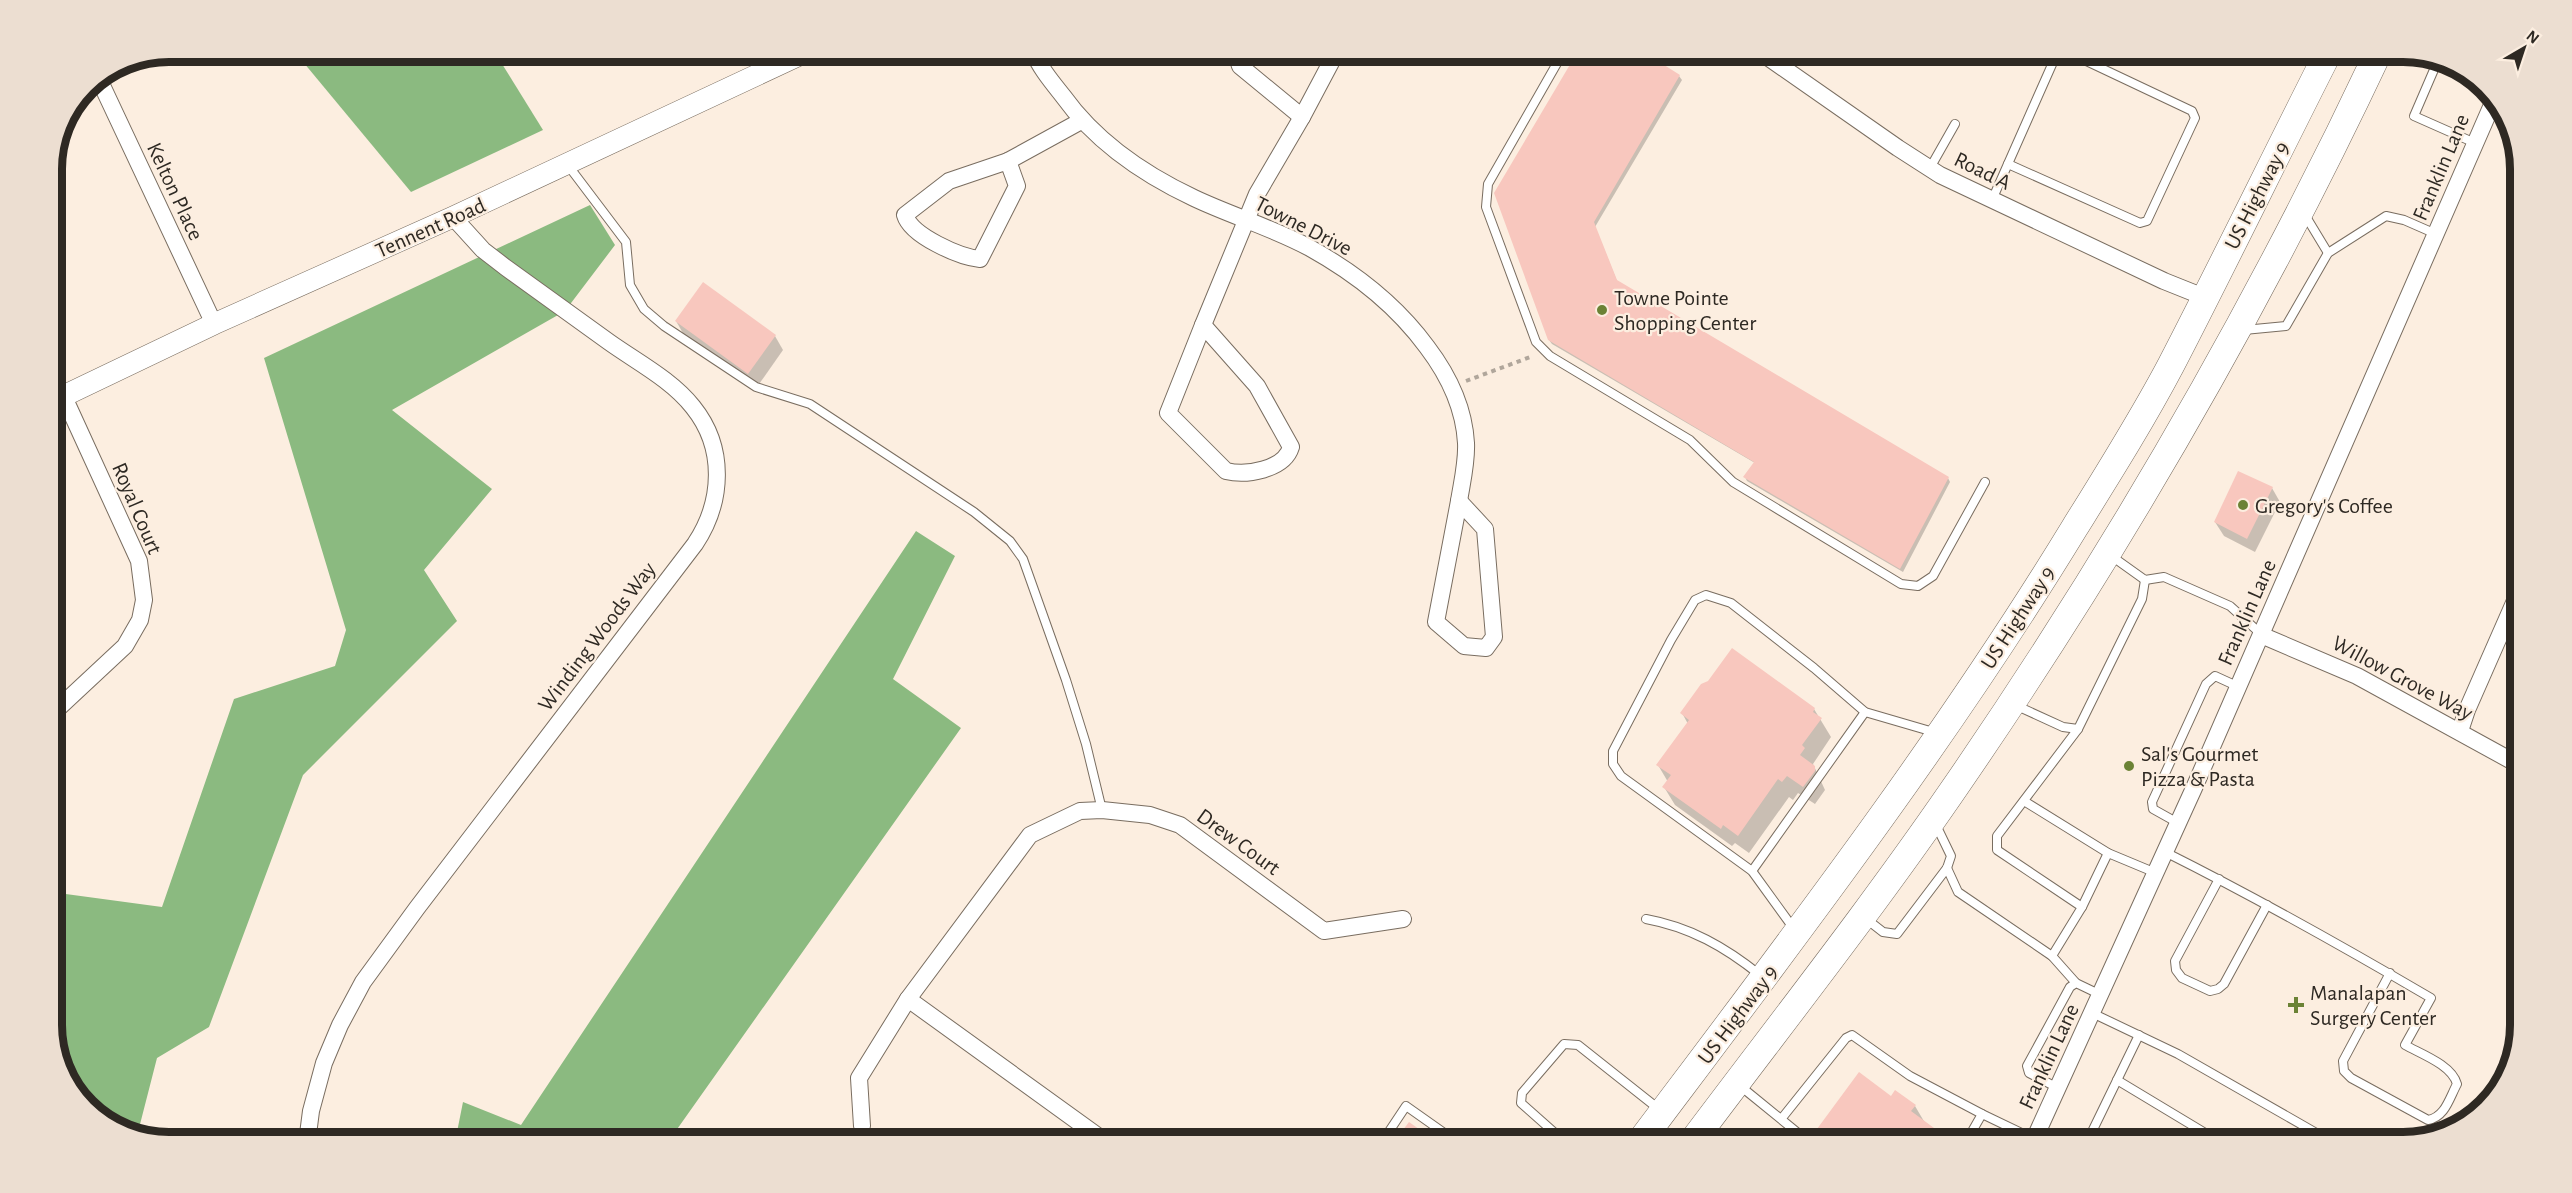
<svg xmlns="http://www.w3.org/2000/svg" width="2572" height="1193" font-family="'Alegreya Sans',sans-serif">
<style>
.forest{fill:#8bba80}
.shadow{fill:#0003}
.building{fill:#f8c7be}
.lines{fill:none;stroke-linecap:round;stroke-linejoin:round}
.service-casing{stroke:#796d60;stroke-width:10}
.minor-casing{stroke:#796d60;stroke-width:18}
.tertiary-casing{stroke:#796d60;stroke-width:22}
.trunk-casing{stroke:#796d60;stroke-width:28}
.path{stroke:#b0a69b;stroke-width:4;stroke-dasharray:4.5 4.5;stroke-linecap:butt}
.service{stroke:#fff;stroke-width:8}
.minor{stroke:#fff;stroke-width:16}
.tertiary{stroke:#fff;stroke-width:21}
.trunk{stroke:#fff;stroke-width:27}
.poi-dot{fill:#6b8235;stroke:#fceee0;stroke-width:2}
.labels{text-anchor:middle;stroke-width:4.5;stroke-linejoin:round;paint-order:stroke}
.street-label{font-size:22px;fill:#2e2923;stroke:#fceee0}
.poi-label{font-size:22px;fill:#2e2923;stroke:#fceee0;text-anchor:start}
.rim{fill:none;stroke:#2e2923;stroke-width:8}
</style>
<rect width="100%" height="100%" fill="#fceee0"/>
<g class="forest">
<polygon points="294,51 494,51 543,130 411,192"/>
<polygon points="590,205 615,245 565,311 392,410 492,489 424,570 457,621 303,775 209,1027 157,1058 137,1136 123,1133 75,1096 51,1033 51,892 162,907 234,699 335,666 346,630 264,358"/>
<polygon points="916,531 955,556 893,679 961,728 668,1142 455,1142 463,1102 521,1125"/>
</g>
<g class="shadow">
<polygon points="1580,51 1639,51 1679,76 1682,80 1595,227 1617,281 1948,478 1950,482 1903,572 1747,481 1745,477 1755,463 1552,344 1549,340"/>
<polygon points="703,284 775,336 783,350 757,387 684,335 676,321"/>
<polygon points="2272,488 2280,502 2255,552 2224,536 2215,522"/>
<polygon points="1814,709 1831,737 1813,764 1825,790 1815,804 1798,793 1793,800 1789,797 1749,853 1735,843 1732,846 1675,805 1664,787 1668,782 1658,765 1688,724 1682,713"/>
<polygon points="1891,1098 1915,1106 1925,1123 1946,1142 1826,1142 1819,1129"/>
</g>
<g class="building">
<polygon points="1578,51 1642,51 1680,75 1594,222 1617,280 1949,477 1900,569 1743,477 1754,462 1548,340 1494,193"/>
<polygon points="703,282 776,335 748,374 675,321"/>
<polygon points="2238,471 2273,487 2247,539 2214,522"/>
<polygon points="1732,648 1815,708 1813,712 1822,718 1802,745 1805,748 1800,755 1815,766 1815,771 1803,787 1787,776 1782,782 1778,779 1738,836 1723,825 1721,829 1662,787 1671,775 1656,765 1689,720 1680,713 1701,684 1708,681"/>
<polygon points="1859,1072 1891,1096 1895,1090 1916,1105 1911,1111 1953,1142 1835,1142 1817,1129"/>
<polygon points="1409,1122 1437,1142 1394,1142"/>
</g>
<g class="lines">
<g class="service-casing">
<g id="service">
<polyline points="1564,51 1488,184 1486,207 1536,342 1550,356 1690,440 1733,482 1901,584 1918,586 1933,576 1985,482"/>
<polyline points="2439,58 2414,116 2475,143"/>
<polyline points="567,164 626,242 630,285 644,309 664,326 756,387 810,404 974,512 1010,541 1023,559 1066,680 1086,744 1102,810"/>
<polyline points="2008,164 2140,223 2147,221 2195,118 2192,111 2065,51"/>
<polyline points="1930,168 1955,124"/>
<polyline points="1992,200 2058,51"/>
<polyline points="2305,215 2328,253"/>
<polyline points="2244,330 2286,326 2328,253 2386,216 2404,220 2436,234"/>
<polyline points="2110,555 2145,580 2164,577 2230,606 2261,634"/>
<polyline points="2015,705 2063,727 2078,729"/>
<polyline points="2024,801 2108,853 2156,873"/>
<polyline points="2178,823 2153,809 2152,802 2206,684 2215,676 2239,687"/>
<path d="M 2165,852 C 2255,897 2344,947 2431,998 L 2405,1045 C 2421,1054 2452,1065 2457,1084 C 2449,1099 2445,1117 2428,1120 L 2351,1078 L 2344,1071 L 2343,1061 L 2390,973"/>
<polyline points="1947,868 1958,892 2052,956 2082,907 1997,850 1997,836 2078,729 2142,599 2145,580"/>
<polyline points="1752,871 1865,712"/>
<polyline points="2219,879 2175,961 2176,970 2182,978 2210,991 2218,989 2224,984 2267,905"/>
<polyline points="2082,907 2108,853"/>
<polyline points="1865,918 1883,932 1897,934 1947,868 1951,856 1936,825"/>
<path d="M 1646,919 C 1690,927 1725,947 1760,975"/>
<polyline points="1794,929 1752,871 1621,776 1613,764 1613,751 1671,640 1695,600 1706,595 1731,603 1814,668 1865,712 1937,733"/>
<polyline points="2052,956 2076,983"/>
<polyline points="2092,1013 2178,1054 2332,1142"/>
<polyline points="2117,1080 2220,1142"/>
<polyline points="1739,1085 1809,1142"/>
<polyline points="2058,1088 2029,1073 2027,1066 2070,987 2076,983 2101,995"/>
<polyline points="1782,1118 1846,1038 1852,1035 1910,1076 1982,1114"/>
<polyline points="1707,1128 1725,1142"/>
<polyline points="2091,1135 2102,1142"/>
<polyline points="1382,1142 1406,1106 1457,1142"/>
<polyline points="1565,1142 1521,1103 1522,1093 1564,1044 1578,1045 1660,1110"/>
<polyline points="1966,1142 1982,1114 2034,1139"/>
<polyline points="2087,1142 2139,1035"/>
</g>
</g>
<g class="minor-casing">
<g id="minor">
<path d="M 1033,51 C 1040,68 1052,82 1063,96 C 1096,142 1143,174 1194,198 C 1232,216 1273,228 1310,248 C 1355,273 1397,306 1427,347 C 1449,376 1464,407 1466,443 C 1467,462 1462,482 1459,501"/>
<polyline points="1238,51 1237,57 1240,66 1302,117 1337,51"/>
<polyline points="1759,51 1898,148 1940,175 2164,281 2204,297"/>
<polyline points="98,77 214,324"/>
<path d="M 1008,161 L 1017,186 L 980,259 C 960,257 911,236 905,215 L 949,181 Z"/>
<polyline points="1008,161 1081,121"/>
<path d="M 1203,325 L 1257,386 L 1291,447 C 1284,470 1246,476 1226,471 L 1168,413 Z"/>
<polyline points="1203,325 1257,194 1302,117"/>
<polygon points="1459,501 1485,529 1494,637 1486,648 1464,646 1436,622"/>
<polyline points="2261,635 2357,676 2521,766"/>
<polyline points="51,715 125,646 140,620 144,600 139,561 64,397"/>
<polyline points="2460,731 2467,710 2521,587"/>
<polyline points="908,999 1106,1142"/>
<polyline points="862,1126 859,1078 908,999 1030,835 1080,811 1102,810 1150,815 1180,825 1324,931 1403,919"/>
<path d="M 307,1142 L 311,1111 L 324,1063 L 340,1025 L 363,982 L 417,908 L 695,544 C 723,502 726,448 693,407 C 672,380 637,362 609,342 C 574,317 540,292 505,267 L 483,250 L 453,217"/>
<polyline points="2033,1142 2194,788 2495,98"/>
</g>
</g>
<g class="tertiary-casing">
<polyline id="tertiary" points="51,402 214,324 453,217 808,51"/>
</g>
<g class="trunk-casing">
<g id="trunk">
<path d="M 1640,1142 C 1791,941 1944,742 2075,527 C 2108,474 2142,420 2171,365 C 2225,261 2276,155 2329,51"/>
<path d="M 1692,1142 C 1779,1026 1869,912 1951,793 C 2114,557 2257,310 2379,51"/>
</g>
</g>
<polyline class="path" points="1466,381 1533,356"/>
<use href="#service" class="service"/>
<use href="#minor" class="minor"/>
<use href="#tertiary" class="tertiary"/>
<use href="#trunk" class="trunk"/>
</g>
<g class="poi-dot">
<circle cx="1602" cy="310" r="6"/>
<circle cx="2243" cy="505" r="6"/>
<circle cx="2129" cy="766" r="6"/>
<path d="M2293 996h6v6h6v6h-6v6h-6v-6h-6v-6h6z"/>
</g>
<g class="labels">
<g class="street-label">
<text transform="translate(2440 167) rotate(-67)" y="8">Franklin Lane</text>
<text transform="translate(1983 170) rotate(26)" y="8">Road A</text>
<text transform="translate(176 191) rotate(65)" y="8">Kelton Place</text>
<text transform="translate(2256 195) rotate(-63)" y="8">US Highway 9</text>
<text transform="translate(1304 225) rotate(27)" y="8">Towne Drive</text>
<text transform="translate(430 227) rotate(-24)" y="8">Tennent Road</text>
<text transform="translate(138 508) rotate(67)" y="8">Royal Court</text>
<text transform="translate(2246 612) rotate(-66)" y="8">Franklin Lane</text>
<text transform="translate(2017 617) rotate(-57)" y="8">US Highway 9</text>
<text transform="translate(596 636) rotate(-53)" y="8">Winding Woods Way</text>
<text transform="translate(2403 677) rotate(28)" y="8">Willow Grove Way</text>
<text transform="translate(1239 841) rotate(36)" y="8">Drew Court</text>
<text transform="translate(1737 1014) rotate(-53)" y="8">US Highway 9</text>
<text transform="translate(2048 1056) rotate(-65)" y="8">Franklin Lane</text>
</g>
<g class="poi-label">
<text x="1614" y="305">Towne Pointe<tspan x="1614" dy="25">Shopping Center</tspan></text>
<text x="2255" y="513">Gregory's Coffee</text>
<text x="2141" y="761">Sal's Gourmet<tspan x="2141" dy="25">Pizza &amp; Pasta</tspan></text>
<text x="2310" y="1000">Manalapan<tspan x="2310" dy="25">Surgery Center</tspan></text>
</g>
</g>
<path d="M0 0H2572V1193H0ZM169 62H2403A107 107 0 0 1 2510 169V1025A107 107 0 0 1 2403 1132H169A107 107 0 0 1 62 1025V169A107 107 0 0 1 169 62Z" fill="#ecded1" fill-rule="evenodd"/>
<path class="rim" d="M169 62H2403A107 107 0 0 1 2510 169V1025A107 107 0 0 1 2403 1132H169A107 107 0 0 1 62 1025V169A107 107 0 0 1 169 62Z"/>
<g transform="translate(2524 48) rotate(39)" stroke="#fceee0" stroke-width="4.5" paint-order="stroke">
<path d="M0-4.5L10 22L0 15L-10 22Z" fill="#2e2923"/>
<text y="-9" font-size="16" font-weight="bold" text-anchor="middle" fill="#2e2923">N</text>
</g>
</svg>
